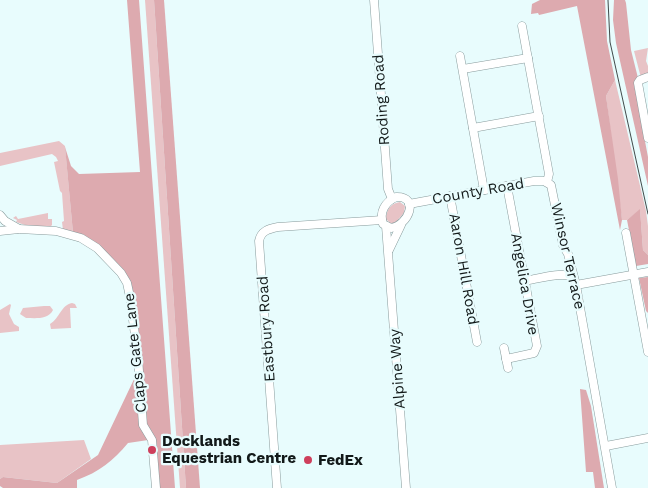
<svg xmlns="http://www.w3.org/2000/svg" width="648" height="488" font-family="'Work Sans',sans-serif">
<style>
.green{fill:#e8c3c6}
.forest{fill:#ddaaaf}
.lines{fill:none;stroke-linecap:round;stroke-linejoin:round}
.minor-casing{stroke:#889b9c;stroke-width:9}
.minor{stroke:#fff;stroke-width:8}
.tram{stroke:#404a4a;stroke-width:1}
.poi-dot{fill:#ce3f5c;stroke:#e8fcfd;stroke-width:2}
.labels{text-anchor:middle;stroke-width:4.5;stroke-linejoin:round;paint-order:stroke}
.street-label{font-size:15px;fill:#121919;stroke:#e8fcfd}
.poi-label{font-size:15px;font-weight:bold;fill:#121919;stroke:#e8fcfd;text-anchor:start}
</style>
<rect width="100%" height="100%" fill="#e8fcfd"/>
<g class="green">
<polygon points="145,0 154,0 186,488 180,488"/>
<polygon points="648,48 646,61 648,66 648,75 641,78 634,51"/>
<polygon points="615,80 646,211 648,226 648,255 643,250 640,210 627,220 622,220 606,96"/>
<polygon points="59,141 65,146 73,233 63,230 62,222 64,221 62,193 60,191 54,162 58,161 56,157 52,154 0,166 0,153"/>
<path d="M 400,202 L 405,206 L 404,213 L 395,223 L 390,223 L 386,219 C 386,210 391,203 400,202 Z"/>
<polygon points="48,213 48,219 52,219 52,225 50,227 28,226 16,222 17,220 13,218 16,216 18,219"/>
<path d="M 72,303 L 75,304 L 77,308 L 70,308 L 71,328 L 51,329 L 50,324 C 60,318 61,305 72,303 Z"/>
<polygon points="10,304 11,305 9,314 14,324 19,327 19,331 0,333 0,310"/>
<path d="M 44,306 L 50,306 L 53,310 C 48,320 35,318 26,318 L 20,314 L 23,308 Z"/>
<polygon points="84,440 91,459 57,483 3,477 0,479 0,445"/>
</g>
<g class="forest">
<path d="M 127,0 L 139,0 L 175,488 L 160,488 L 155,439 L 128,443 C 113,461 99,472 77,480 L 77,488 L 3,488 L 0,486 L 0,479 L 3,477 L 57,483 L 98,455 L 136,375 L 132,295 L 120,267 L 73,233 L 65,147 L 71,166 L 79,174 L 140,172 Z"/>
<polygon points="154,0 164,0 200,488 186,488"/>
<polygon points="540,0 605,0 607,41 615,80 606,96 618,179 622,220 620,230 577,6 539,15 538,13 531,14 532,4"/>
<polygon points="614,0 625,0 626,3 631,50 638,78 634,84 648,157 648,186 616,43 613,20"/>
<polygon points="640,209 643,250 648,255 648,264 636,266 627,220"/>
<polygon points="648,277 648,313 646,311 639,278"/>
<polygon points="580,389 586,390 591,406 604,488 595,488 593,472 586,472"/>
</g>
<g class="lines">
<g class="minor-casing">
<g id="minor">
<polyline points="374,0 388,189 392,199"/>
<polyline points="522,26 549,174 547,182"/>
<polyline points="460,56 484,190"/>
<polyline points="463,69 528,58"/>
<polyline points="648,77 640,80 638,83 648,138"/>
<polyline points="473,128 539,116"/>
<polyline points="450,196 477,342"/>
<path d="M 396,197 C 420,196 409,225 391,228 L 383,224 C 379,212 385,202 396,197 Z"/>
<polyline points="409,204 534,181 544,181 551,185 563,245 568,254 576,285 612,488"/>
<polyline points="0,215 5,221 19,229"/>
<polyline points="386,226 406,488"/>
<polyline points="0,231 19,229 56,231 81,238 97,248 121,273 127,283 130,297 138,358 143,425 152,440 156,488"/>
<polyline points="626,233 648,352"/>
<polyline points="389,250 401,225"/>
<path d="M 525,281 C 537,279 562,271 572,277"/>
<polyline points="576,285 648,272"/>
<polyline points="504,348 508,368"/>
<polyline points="506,359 534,353 537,346 507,186"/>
<polyline points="606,446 648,438"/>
<path d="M 277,488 L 259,241 C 261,231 268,229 278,227 L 382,220"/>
</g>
</g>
<use href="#minor" class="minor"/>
<polyline class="tram" points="608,0 610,42 648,214"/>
</g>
<g class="poi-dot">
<circle cx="152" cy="450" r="5"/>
<circle cx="308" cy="460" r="5"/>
</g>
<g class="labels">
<g class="street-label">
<text transform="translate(381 100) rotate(-94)" y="5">Roding Road</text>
<text transform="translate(478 191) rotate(-10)" y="5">County Road</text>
<text transform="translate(568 256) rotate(77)" y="5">Winsor Terrace</text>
<text transform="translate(464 269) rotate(80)" y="5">Aaron Hill Road</text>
<text transform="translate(525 284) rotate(80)" y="5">Angelica Drive</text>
<text transform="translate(266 329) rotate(-94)" y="5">Eastbury Road</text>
<text transform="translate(135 353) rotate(-96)" y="5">Claps Gate Lane</text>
<text transform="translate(397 369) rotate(-94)" y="5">Alpine Way</text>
</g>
<g class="poi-label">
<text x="162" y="446">Docklands<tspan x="162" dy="17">Equestrian Centre</tspan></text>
<text x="318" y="465">FedEx</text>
</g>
</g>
</svg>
